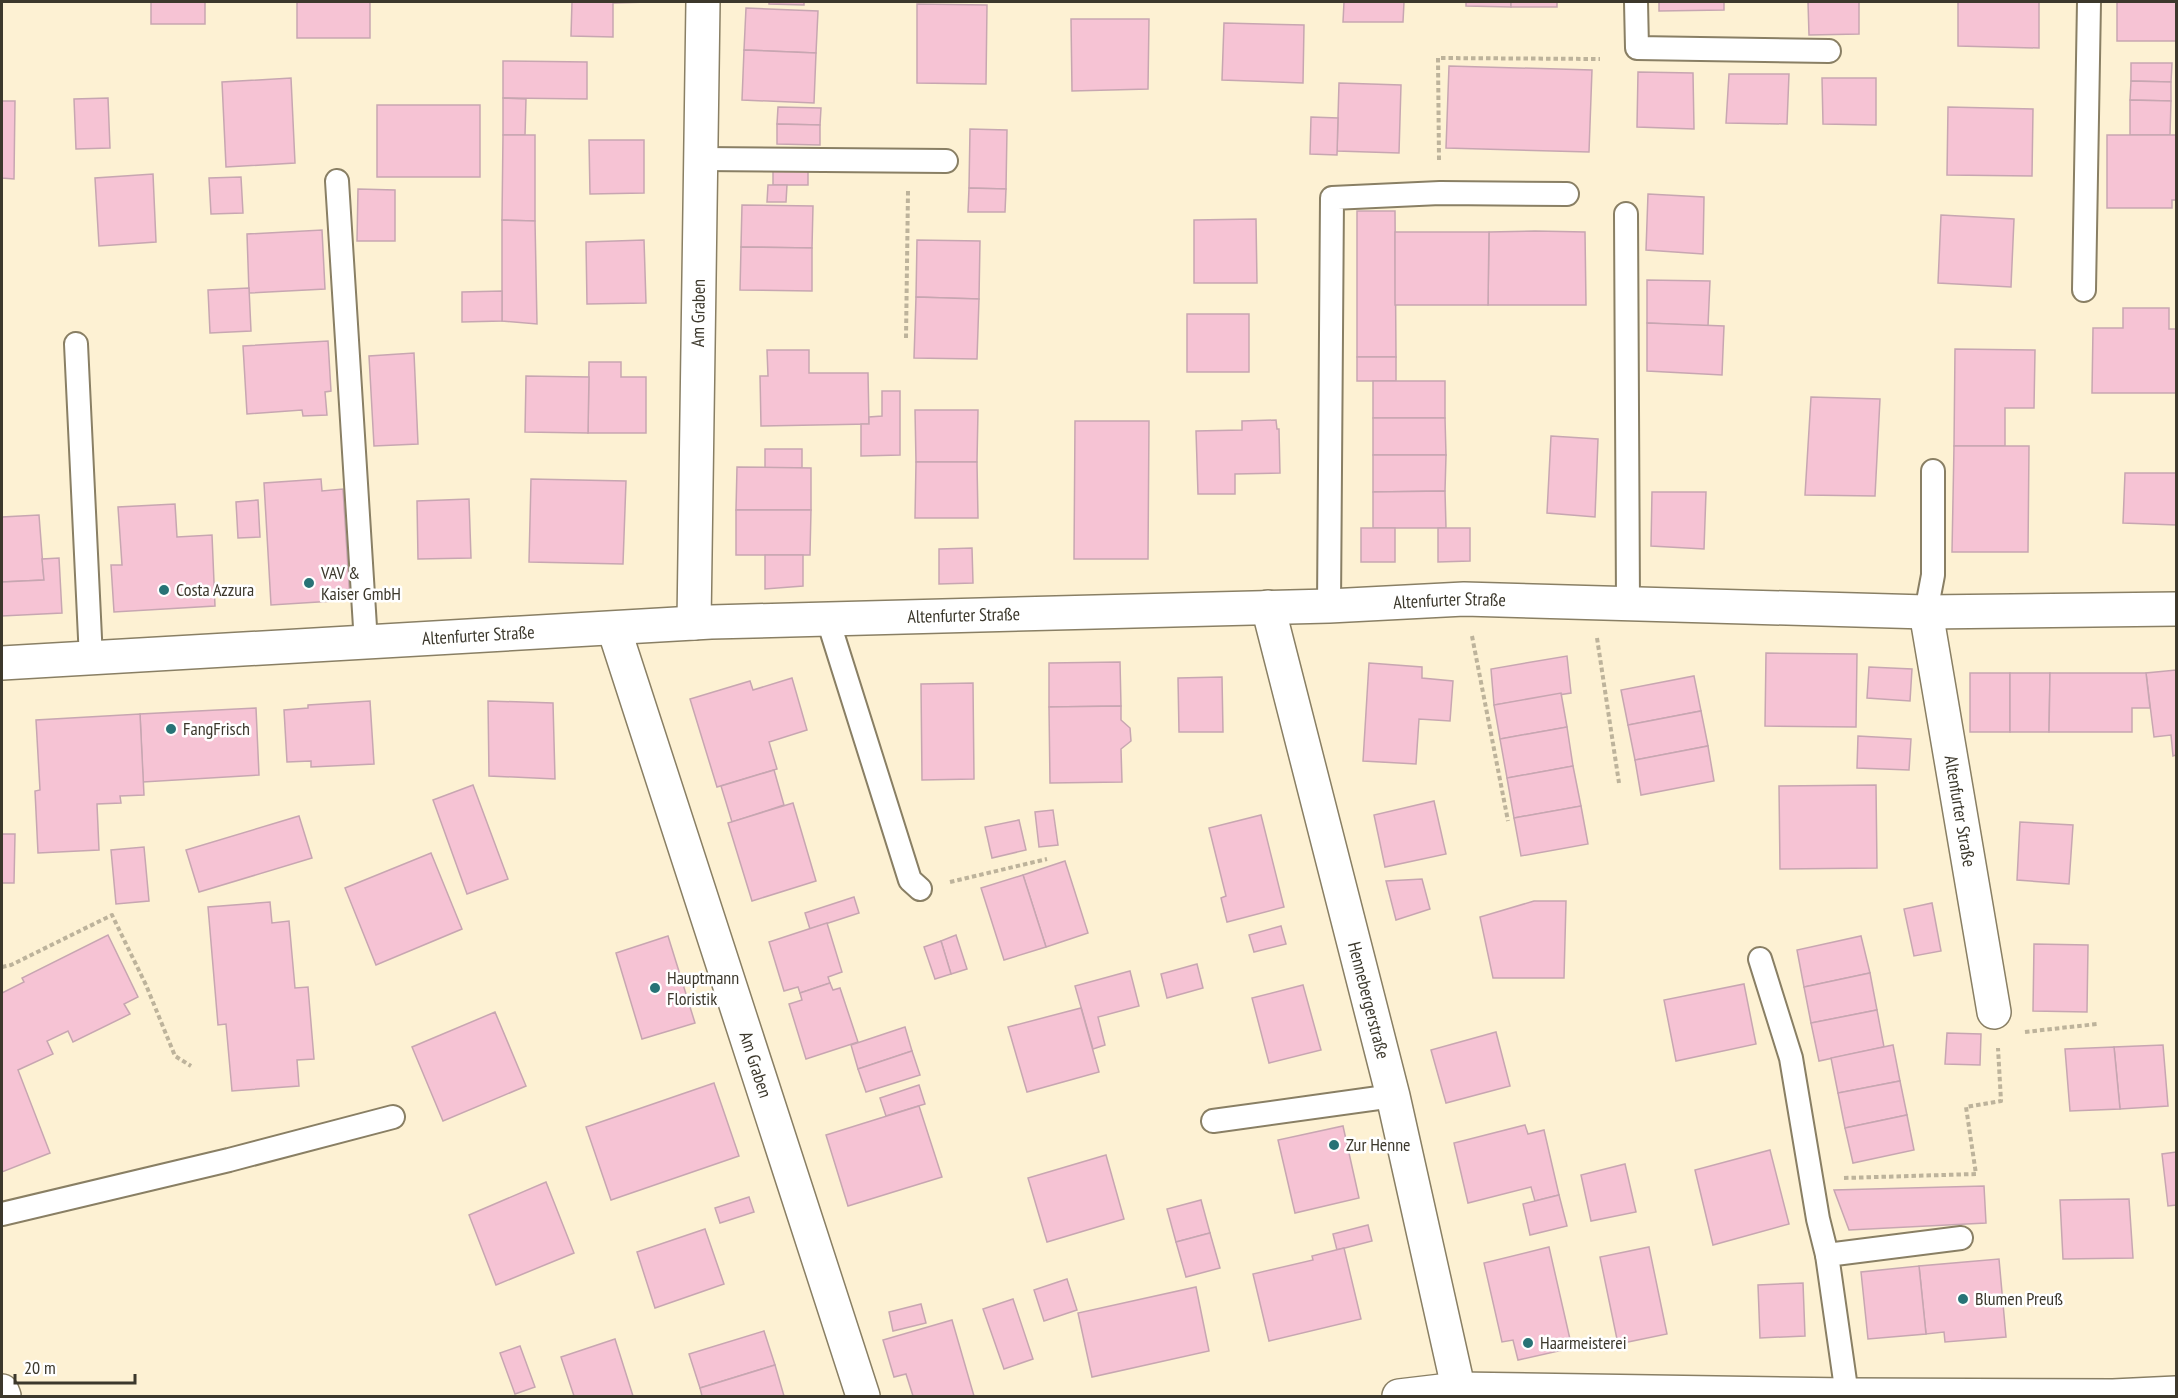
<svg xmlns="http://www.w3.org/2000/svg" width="2178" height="1398" font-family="'PT Sans Narrow',sans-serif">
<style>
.building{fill:#f6c3d4;stroke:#c7a6b1;stroke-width:1.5}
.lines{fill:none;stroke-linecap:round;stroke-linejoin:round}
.lane-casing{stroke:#897f64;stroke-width:26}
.street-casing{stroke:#897f64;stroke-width:36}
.path{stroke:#bdb39b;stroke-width:4;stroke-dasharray:4.5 3;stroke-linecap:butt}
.lane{stroke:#fff;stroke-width:22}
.street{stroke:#fff;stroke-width:33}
.poi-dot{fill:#287376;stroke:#fff;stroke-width:2}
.labels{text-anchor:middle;stroke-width:5;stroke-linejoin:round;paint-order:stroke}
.street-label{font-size:18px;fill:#3c382c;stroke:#fff}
.poi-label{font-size:18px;fill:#3c382c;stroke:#fff;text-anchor:start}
</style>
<rect width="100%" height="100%" fill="#fdf1d3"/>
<g class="building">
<rect x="151" y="2" width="54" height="22"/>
<rect x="297" y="2" width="73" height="36"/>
<polygon points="572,2 649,2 613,3 613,37 571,36"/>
<polygon points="769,2 804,2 804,5 769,4"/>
<polygon points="1344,2 1404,2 1403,22 1343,22"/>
<polygon points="1466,2 1511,2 1511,7 1466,6"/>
<rect x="1511" y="2" width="46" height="5"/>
<polygon points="1659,2 1724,2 1724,10 1659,11"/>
<polygon points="1808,2 1859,2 1859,34 1809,35"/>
<polygon points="1958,2 2039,2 2039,48 1958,46"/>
<rect x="2117" y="2" width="59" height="39"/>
<polygon points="917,4 987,5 986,84 917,83"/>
<polygon points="746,8 818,11 816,53 744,50"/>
<polygon points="1071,19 1149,19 1148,89 1072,91"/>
<polygon points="1224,23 1304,25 1303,83 1222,80"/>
<polygon points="744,50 816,53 814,103 742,100"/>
<polygon points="503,61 587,62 587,99 503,98"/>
<polygon points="2131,63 2172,63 2171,82 2131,81"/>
<polygon points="1449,66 1592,70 1589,152 1446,148"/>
<polygon points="1638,72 1693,73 1694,129 1637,127"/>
<polygon points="1729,74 1789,74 1787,124 1726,123"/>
<polygon points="291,78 295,163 226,167 222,82"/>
<polygon points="1822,78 1876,78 1876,125 1823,124"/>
<polygon points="2131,81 2171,82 2171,101 2130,100"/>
<polygon points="1339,83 1401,85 1399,153 1337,151"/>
<polygon points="108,98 110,148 76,149 74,99"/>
<polygon points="503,98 526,99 525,135 503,135"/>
<polygon points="2130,100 2171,101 2170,135 2130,135"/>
<polygon points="2,101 15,101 14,179 2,178"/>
<rect x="377" y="105" width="103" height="72"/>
<polygon points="778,107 821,108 820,125 777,124"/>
<polygon points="1948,107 2033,109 2032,176 1947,175"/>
<polygon points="1311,117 1338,118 1337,155 1310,154"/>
<polygon points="777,124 820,125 820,145 777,144"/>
<polygon points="970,129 1007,130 1006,189 969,188"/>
<polygon points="503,135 535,135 535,221 502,220"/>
<polygon points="2107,135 2176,135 2176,200 2172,200 2172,208 2107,208"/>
<polygon points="589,140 644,140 644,193 590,194"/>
<polygon points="773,168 808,169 808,185 773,185"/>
<polygon points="153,174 156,242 99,246 95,178"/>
<polygon points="241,177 243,213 211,214 209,178"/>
<polygon points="768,185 787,185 786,202 767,202"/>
<polygon points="969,188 1006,189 1005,212 968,212"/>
<polygon points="358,189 395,190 395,241 357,241"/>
<polygon points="1648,194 1704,197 1703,254 1646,250"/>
<polygon points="742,205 813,206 812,248 741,247"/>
<polygon points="1357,211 1395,211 1396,357 1357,357"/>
<polygon points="1941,215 2014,219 2011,287 1938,283"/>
<polygon points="1256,219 1257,283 1194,283 1194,220"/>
<polygon points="502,220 535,221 537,324 502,321"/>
<polygon points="322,230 325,289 249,293 247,234"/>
<polygon points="1535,231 1585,232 1586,305 1488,305 1489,232"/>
<polygon points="1395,232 1489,232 1488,305 1395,305"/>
<polygon points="644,240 646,303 587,304 586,242"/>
<polygon points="917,240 980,241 979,299 916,297"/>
<polygon points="741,247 812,248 812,291 740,290"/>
<polygon points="1647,280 1710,281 1708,326 1647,323"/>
<polygon points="249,288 251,331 210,333 208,290"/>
<polygon points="502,291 502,321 462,322 462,292"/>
<polygon points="916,297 979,299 977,359 914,358"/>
<polygon points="2123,308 2169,308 2169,329 2176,329 2176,393 2092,393 2093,328 2123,328"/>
<rect x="1187" y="314" width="62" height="58"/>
<polygon points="1647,323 1724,326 1722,375 1647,371"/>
<polygon points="328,341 331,391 325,392 327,415 303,416 302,410 247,414 243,346"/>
<polygon points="1955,349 2035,350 2034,408 2005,408 2005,446 1954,446"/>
<polygon points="767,350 809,350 809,373 868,373 869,424 761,426 760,376 768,376"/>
<polygon points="414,353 418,444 374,446 369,356"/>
<rect x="1357" y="357" width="39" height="24"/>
<polygon points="589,362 621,362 621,377 646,377 646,433 588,433"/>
<polygon points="526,376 589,377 588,433 525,432"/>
<rect x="1373" y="381" width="72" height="37"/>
<polygon points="882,391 900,391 900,455 861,456 861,424 869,424 869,417 882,416"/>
<polygon points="1811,397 1880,399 1875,496 1805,495"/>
<polygon points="915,410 978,410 977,462 916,462"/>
<polygon points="1373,418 1445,418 1446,455 1373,455"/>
<polygon points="1276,420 1277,429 1279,429 1280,473 1235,474 1235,494 1198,494 1196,431 1242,430 1242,421"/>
<polygon points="1075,421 1149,421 1148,559 1074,559"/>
<polygon points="1551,436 1598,439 1595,517 1547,513"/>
<polygon points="1954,446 2029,446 2028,552 1952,552"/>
<rect x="765" y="449" width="37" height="19"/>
<polygon points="1373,455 1446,455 1445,491 1373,492"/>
<polygon points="916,462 977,462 978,518 915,518"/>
<polygon points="737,467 811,468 811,510 736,510"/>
<polygon points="2125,473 2176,473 2176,525 2123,523"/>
<polygon points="321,479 322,491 343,489 350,600 271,605 264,483"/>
<polygon points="531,479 626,481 623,564 529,562"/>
<polygon points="1445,491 1446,528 1373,528 1373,492"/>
<polygon points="1652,492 1706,492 1704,549 1651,546"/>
<polygon points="469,499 471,558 418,559 417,501"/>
<polygon points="258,500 260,537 238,538 236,502"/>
<polygon points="175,504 177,537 212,535 215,606 114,612 111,565 122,565 118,507"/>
<polygon points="736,510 811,510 810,555 736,555"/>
<polygon points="39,515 44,580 2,582 2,517"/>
<rect x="1361" y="528" width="34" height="34"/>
<polygon points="1438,528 1470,528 1470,561 1438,562"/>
<polygon points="972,548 973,583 939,584 939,549"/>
<polygon points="765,555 803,555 803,586 765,589"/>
<polygon points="59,558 62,613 2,616 2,582 44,580 42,559"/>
<polygon points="1766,653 1857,654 1856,727 1765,726"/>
<polygon points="1567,656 1571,693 1494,705 1491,669"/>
<polygon points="1120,662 1121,706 1049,707 1049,663"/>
<polygon points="1369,663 1422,667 1422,678 1453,681 1450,721 1419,719 1416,764 1363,761"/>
<polygon points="1869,667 1912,669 1910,701 1867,698"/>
<polygon points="2176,670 2176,755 2173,756 2171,735 2154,737 2146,673"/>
<rect x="1970" y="673" width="40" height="59"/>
<polygon points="2010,673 2050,673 2049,732 2010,732"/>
<polygon points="2050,673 2146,673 2150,708 2132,708 2132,732 2049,732"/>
<polygon points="1694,676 1701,711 1628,725 1621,690"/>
<polygon points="1222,677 1223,732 1179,732 1178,678"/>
<polygon points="792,678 807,730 769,742 777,769 717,787 690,699 750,681 753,690"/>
<polygon points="973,683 974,779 922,780 921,684"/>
<polygon points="1561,693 1567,727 1500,739 1494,705"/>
<polygon points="370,701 374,764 311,767 311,761 287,762 284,710 308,708 308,705"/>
<polygon points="488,701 553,703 555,779 489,776"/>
<polygon points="1121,706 1121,720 1130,728 1131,741 1121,749 1122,782 1050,783 1049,707"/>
<polygon points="256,708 259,775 143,782 140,714"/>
<polygon points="1701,711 1708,746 1635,760 1628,725"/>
<polygon points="140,714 144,795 120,796 121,803 97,804 99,850 38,853 35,791 40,790 36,720"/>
<polygon points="1567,727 1573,766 1507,778 1500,739"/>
<polygon points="1858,736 1911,739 1909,770 1857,768"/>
<polygon points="1708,746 1714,781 1641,795 1635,760"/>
<polygon points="1573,766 1581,806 1514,818 1507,778"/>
<polygon points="774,770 784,805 732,822 721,786"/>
<polygon points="473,785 508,879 467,894 433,800"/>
<polygon points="1876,785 1877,868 1780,869 1779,786"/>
<polygon points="1434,801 1446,854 1385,867 1374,815"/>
<polygon points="793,803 816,881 752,901 728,823"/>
<polygon points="1581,806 1588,844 1521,856 1514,818"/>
<polygon points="1053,810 1058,845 1039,847 1035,812"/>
<polygon points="1261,815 1284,907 1227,922 1221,898 1226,896 1209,828"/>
<polygon points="299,816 312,858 199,892 186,850"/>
<polygon points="1019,820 1026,850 992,858 985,827"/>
<polygon points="2020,822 2073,825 2069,884 2017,880"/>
<polygon points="2,834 15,834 14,883 2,883"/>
<polygon points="144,847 149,901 116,904 111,850"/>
<polygon points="431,853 462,929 376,965 345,888"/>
<polygon points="1065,861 1088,933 1046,947 1023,875"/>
<polygon points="1023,875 1046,947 1004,960 981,888"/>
<polygon points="1422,879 1430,909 1396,920 1386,881"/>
<polygon points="854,897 859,913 810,929 805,913"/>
<polygon points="1534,901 1566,901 1564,978 1493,978 1480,917"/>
<polygon points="270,902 272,923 289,921 295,988 308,987 314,1059 297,1060 299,1086 232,1091 226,1024 218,1025 208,907"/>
<polygon points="1932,903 1941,951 1914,956 1904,909"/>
<polygon points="827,923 842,972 828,977 830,983 800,993 798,987 784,991 769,942"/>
<polygon points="1281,926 1286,944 1254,952 1249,935"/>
<polygon points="108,935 138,997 124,1004 130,1014 73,1042 68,1031 47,1041 53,1054 18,1070 50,1153 2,1172 2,993 24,982 22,978"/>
<polygon points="956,935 967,969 951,974 941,941"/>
<polygon points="668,936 695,1023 642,1039 616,953"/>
<polygon points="1861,936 1870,973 1804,987 1797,950"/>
<polygon points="941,941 951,974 935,979 924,947"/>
<polygon points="2034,944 2088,945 2087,1012 2033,1011"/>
<polygon points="1197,964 1203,988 1167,998 1161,974"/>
<polygon points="1130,971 1139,1006 1098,1017 1105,1045 1093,1049 1075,986"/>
<polygon points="1870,973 1877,1010 1811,1023 1804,987"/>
<polygon points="830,983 833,990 840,988 858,1042 806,1059 789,1004 802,1000 800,993"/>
<polygon points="1744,984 1756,1044 1676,1061 1664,1000"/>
<polygon points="1303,985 1321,1050 1269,1063 1252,998"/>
<polygon points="1081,1008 1099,1072 1027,1092 1008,1027"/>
<polygon points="1877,1010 1884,1047 1819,1061 1811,1023"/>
<polygon points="495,1012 526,1086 443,1121 412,1047"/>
<polygon points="905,1027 912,1051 858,1069 851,1045"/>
<polygon points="1496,1032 1510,1086 1446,1103 1431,1050"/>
<polygon points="1947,1033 1981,1034 1980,1065 1945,1064"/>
<polygon points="1893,1045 1900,1081 1838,1093 1831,1058"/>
<polygon points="2163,1045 2168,1106 2120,1109 2114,1047"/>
<polygon points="2114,1047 2120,1109 2070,1111 2065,1049"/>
<polygon points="912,1051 920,1075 866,1092 858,1069"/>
<polygon points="1900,1081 1907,1115 1845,1128 1838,1093"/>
<polygon points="714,1083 739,1156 611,1200 586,1127"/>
<polygon points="919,1085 925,1104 886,1116 880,1098"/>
<polygon points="919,1106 942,1177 848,1206 826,1135"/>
<polygon points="1907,1115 1914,1150 1853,1163 1845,1128"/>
<polygon points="1525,1125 1528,1134 1544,1130 1559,1195 1535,1201 1531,1187 1468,1203 1454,1143"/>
<polygon points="1343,1126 1359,1198 1295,1213 1278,1140"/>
<polygon points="1770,1150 1789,1224 1713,1245 1695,1170"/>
<polygon points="2176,1152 2176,1205 2168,1206 2162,1154"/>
<polygon points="1106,1155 1124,1219 1047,1242 1028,1178"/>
<polygon points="1625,1164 1636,1212 1591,1221 1581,1175"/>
<polygon points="546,1182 574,1253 496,1285 469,1215"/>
<polygon points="1984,1186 1986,1223 1849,1230 1834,1190"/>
<polygon points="1559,1195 1567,1226 1530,1235 1523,1204"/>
<polygon points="749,1197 754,1212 720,1223 715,1208"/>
<polygon points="2129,1199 2133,1258 2063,1259 2060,1200"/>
<polygon points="1201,1200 1210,1233 1176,1242 1167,1209"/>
<polygon points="1368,1225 1372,1241 1337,1250 1333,1234"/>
<polygon points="705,1229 724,1284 655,1308 637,1252"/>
<polygon points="1210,1233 1220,1268 1186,1277 1176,1242"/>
<polygon points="1549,1247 1572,1348 1518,1360 1513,1340 1502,1342 1484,1263"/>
<polygon points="1649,1247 1667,1334 1618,1344 1600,1257"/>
<polygon points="1344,1248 1361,1319 1269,1341 1253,1274 1313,1260 1312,1256"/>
<polygon points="1999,1259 2006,1337 1945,1342 1944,1332 1926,1334 1919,1266"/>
<polygon points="1919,1266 1926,1334 1868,1339 1861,1272"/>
<polygon points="1067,1279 1077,1310 1044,1321 1034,1290"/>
<polygon points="1803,1283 1805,1336 1760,1338 1758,1285"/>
<polygon points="1196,1287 1209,1351 1092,1377 1078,1313"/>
<polygon points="1013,1299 1033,1359 1004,1369 983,1309"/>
<polygon points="921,1304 926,1323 893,1331 889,1312"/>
<polygon points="952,1320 974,1396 913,1396 906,1374 894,1377 883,1340"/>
<polygon points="764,1331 775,1365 700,1388 689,1354"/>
<polygon points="615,1339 633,1396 574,1396 561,1357"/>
<polygon points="520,1346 535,1387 515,1394 500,1353"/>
<polygon points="775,1365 784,1396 702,1396 700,1388"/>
</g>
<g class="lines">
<g class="lane-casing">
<g id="lane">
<polyline points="1636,2 1637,48 1829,51"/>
<polyline points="701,159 946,161"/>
<polyline points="337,181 366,643"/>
<polyline points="1626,214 1628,602"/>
<polyline points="2084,290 2089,2"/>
<polyline points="76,344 91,659"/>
<polyline points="1329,606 1332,198 1440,193 1567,194"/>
<polyline points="1926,612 1933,575 1933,471"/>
<polyline points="828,620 910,880 920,889"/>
<polyline points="1760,959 1791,1058 1818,1219 1827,1255"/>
<polyline points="1213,1121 1393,1096"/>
<polyline points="2,1214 229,1160 393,1117"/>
<polyline points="1847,1395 1827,1255 1961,1238"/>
</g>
</g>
<g class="street-casing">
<g id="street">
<path id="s1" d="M 1268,607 L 1393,1096 L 1460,1396"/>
<path id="s2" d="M 1926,612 L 1994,1012"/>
<path id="s3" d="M 694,623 L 703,2"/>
<path id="s4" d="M 614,629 L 863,1396"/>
<path id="s5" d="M 2,663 L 711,622 L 1329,606 L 1464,599 L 1926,612 L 2176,609"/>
<polyline points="2,1391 4,1396"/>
<polyline points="1399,1396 1458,1389 1847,1395 2113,1396 2176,1393"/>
</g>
</g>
<g class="path">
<polyline points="1439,160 1438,58 1600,59"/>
<polyline points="906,338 908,191"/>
<polyline points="1472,636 1508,821"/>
<polyline points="1597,638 1619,783"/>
<polyline points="950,882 1047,859"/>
<polyline points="2,967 11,965 112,915 146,985 175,1056 191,1066"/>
<polyline points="2025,1032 2097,1024"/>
<polyline points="1844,1178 1976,1174 1966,1107 2001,1101 1998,1048"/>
</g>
<use href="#lane" class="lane"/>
<use href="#street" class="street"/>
</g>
<g class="poi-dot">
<circle cx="309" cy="583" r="6"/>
<circle cx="164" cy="590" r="6"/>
<circle cx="171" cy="729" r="6"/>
<circle cx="655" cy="988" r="6"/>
<circle cx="1334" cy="1145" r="6"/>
<circle cx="1963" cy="1299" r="6"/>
<circle cx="1528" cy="1343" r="6"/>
</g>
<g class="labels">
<g class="street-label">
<text dy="6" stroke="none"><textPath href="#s3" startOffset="310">Am Graben</textPath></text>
<text dy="6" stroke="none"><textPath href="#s5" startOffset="1449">Altenfurter Straße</textPath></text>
<text dy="6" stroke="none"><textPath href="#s5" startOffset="963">Altenfurter Straße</textPath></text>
<text dy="6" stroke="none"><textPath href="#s5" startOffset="477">Altenfurter Straße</textPath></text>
<text dy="6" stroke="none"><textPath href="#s2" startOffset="202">Altenfurter Straße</textPath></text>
<text dy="6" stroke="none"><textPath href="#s1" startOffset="406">Hennebergerstraße</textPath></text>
<text dy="6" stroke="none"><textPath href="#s4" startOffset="458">Am Graben</textPath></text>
</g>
<g class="poi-label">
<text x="321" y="579">VAV &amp;<tspan x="321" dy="21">Kaiser GmbH</tspan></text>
<text x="176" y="596">Costa Azzura</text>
<text x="183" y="735">FangFrisch</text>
<text x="667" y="984">Hauptmann<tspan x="667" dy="21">Floristik</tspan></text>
<text x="1346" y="1151">Zur Henne</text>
<text x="1975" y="1305">Blumen Preuß</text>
<text x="1540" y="1349">Haarmeisterei</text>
</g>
</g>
<rect width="2178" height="1398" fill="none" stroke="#3c382c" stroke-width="6"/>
<path d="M15 1374v9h120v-9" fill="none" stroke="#3c382c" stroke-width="3"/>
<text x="24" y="1374" font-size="18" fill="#3c382c" stroke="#ffffff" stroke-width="4.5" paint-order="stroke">20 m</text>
</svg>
